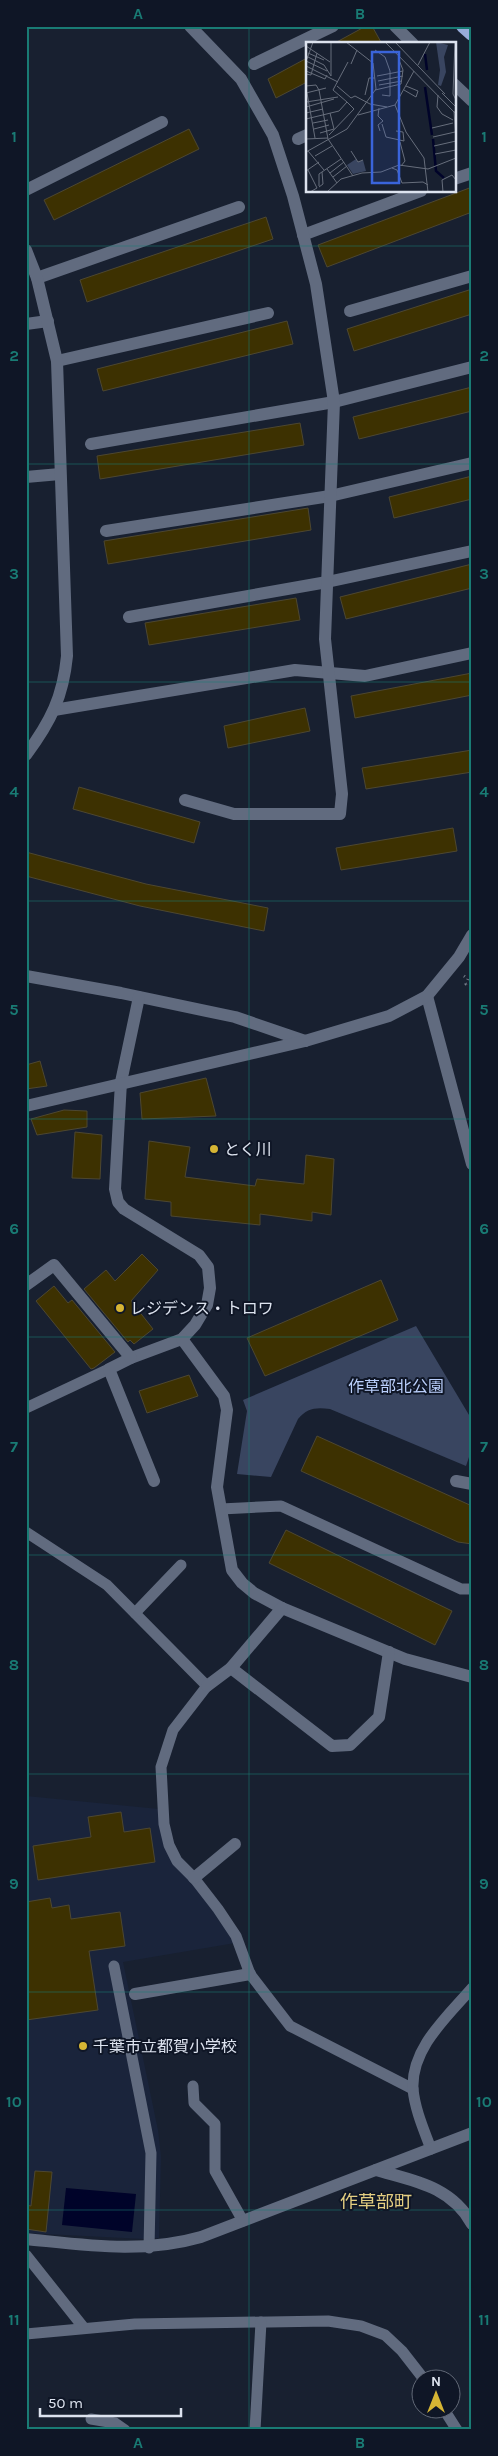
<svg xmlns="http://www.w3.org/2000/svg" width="498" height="2456" font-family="Karla,'Noto Sans JP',sans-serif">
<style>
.built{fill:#1a243b}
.green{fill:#394560}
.water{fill:#000329}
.building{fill:#3d3101;stroke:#4d4731}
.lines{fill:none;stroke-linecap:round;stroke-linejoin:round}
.path{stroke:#757c8a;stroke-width:3;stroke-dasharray:1 4;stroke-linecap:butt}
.service{stroke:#616b7f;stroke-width:11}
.minor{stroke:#616b7f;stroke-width:12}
.tertiary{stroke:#616b7f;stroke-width:12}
.trunk{stroke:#98acda;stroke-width:14}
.grid{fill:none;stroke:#197b74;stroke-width:1;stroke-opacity:0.55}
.poi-dot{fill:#d6b534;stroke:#0f1626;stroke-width:2}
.labels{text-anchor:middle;stroke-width:4;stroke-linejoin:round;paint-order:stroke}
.poi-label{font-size:16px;fill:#dde3ef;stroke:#0f1626;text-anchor:start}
.park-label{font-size:16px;fill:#bacffb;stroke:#0f1626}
.neighbourhood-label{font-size:18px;fill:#e4ce81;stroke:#0f1626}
.inset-river{fill:none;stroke:#000329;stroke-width:2.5}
.inset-road{fill:none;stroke:#676e7c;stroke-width:1}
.view{fill:#3a64db;fill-opacity:0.15;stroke:#3a64db;stroke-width:2.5}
.inset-edge{fill:none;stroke:#dde3ef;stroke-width:2.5}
.neatline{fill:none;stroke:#197b74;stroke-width:2}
.grid-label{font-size:16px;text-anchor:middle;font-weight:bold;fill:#197b74}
</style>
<rect width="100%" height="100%" fill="#182030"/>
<polygon class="built" points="26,1796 159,1809 160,1828 213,1907 235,1943 123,1962 158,2130 161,2157 159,2238 144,2239 26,2233"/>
<path class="green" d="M 416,1326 L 472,1420 L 472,1457 L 469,1457 L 466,1466 L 330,1409 C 316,1407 307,1408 298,1419 L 271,1477 L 237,1474 L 247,1411 L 243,1400 Z"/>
<polygon class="water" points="66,2188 136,2194 132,2232 62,2225"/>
<g class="building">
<polygon points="366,26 372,26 382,44 333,44"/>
<polygon points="307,58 307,82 276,98 268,79"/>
<polygon points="189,129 199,149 54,220 44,200"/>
<polygon points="472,187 472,212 327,267 318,245"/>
<polygon points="266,217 273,239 87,302 80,280"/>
<polygon points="472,289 472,314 354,351 347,329"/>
<polygon points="287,321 293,344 103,391 97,369"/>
<polygon points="472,387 472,411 359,439 353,417"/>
<polygon points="300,423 304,445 100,479 97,456"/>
<polygon points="472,476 472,499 394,518 389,497"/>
<polygon points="308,508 311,530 108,564 104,541"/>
<polygon points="472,564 472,588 346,619 340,597"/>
<polygon points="296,598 300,620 149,645 145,623"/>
<polygon points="472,673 472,695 355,718 351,696"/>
<polygon points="305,708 310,731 228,748 224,726"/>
<polygon points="472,750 472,772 366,789 362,768"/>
<polygon points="79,787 200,822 194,843 73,809"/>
<polygon points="453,828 457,851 341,870 336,848"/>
<polygon points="26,852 146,884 268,908 264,931 140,906 26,876"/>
<polygon points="40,1061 47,1086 26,1089 26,1065"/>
<polygon points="206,1078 216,1116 142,1119 140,1093"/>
<polygon points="64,1110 87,1111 87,1127 37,1135 31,1119"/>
<polygon points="75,1132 102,1135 100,1179 72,1178"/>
<polygon points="149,1141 190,1147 185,1177 255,1186 257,1179 304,1184 306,1155 334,1159 331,1215 312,1212 312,1221 260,1214 260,1225 171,1216 171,1202 145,1199"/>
<polygon points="142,1254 158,1270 131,1301 153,1329 134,1344 130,1340 128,1342 84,1289 106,1270 115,1281"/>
<polygon points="381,1280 398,1320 265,1376 247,1338"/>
<polygon points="54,1286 68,1303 72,1300 115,1352 94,1368 91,1369 36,1301"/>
<polygon points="189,1375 198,1396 147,1413 139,1391"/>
<polygon points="317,1436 472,1506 472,1544 458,1542 301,1471"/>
<polygon points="286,1530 452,1611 435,1645 269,1563"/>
<polygon points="121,1812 124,1832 150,1828 155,1862 38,1880 33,1846 91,1837 88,1817"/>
<polygon points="50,1898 52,1908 69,1905 71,1919 120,1912 125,1946 89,1951 98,2010 26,2020 26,1902"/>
<polygon points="35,2171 52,2172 46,2232 26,2229 26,2205 31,2206"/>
</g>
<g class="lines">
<polyline class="path" points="464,976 468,979 466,984 472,986"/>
<g class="service">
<polyline points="26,1408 109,1369"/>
<polyline points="221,1509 281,1506 461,1589 472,1589"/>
<polyline points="26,1532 107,1585 207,1686 173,1730 161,1767 164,1824 169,1845 177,1861 194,1878 218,1909 236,1936 250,1974 290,2026 413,2089"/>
<polyline points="135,1613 181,1565"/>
<polyline points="114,1966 151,2153 149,2248"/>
<polyline points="193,2086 194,2103 215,2124 215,2171 243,2221"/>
<path d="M 431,2149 C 424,2130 415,2110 413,2089 C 411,2048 447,2017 472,1988"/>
<polyline points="26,2255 84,2328"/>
<polyline points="26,2334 135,2324 328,2321 361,2326 385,2335 402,2351 423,2378"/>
<polyline points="443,2408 457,2430"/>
<polyline points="91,2419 115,2423 125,2430"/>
<polyline points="255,2430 261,2322"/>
</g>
<g class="minor">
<polyline points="395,26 413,44"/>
<polyline points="254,64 333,26"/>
<polyline points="454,84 472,101"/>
<polyline points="298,139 307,135"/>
<polyline points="454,179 472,173"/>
<polyline points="26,190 162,122"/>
<polyline points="303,235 421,191"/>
<polyline points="37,278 239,207"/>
<polyline points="350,311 472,276"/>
<polyline points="26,324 48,321"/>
<polyline points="57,361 268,313"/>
<polyline points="91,444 334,402 472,367"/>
<polyline points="26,477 60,474"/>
<polyline points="106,531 330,496 472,463"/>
<polyline points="129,617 327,582 472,551"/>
<polyline points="54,710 295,670 365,676 472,653"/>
<polyline points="185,800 234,814 340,814 342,794 325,639 334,402 316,284 293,196 273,135 241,79 190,26"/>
<polyline points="26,976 121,993 235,1017 305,1041"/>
<polyline points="427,996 472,1164"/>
<polyline points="139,997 121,1082 115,1189 118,1202 124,1209 199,1255 208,1267 210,1288 207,1305 195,1325 182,1339 131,1358 109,1369 154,1481"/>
<polyline points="26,1285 54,1265 131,1358"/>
<polyline points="182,1339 224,1396 227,1410 217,1487 232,1570 242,1583 254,1593 282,1608 405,1659 472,1677"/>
<polyline points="456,1481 472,1484"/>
<polyline points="231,1668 332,1746 350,1745 379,1717 389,1652"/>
<polyline points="207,1686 231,1668 282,1608"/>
<polyline points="194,1878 235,1844"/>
<polyline points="135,1994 250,1974"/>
<path d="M 376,2170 C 414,2181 451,2186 472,2224"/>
</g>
<g class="tertiary">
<path d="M 26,250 L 37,278 L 57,361 L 67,656 C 63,697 51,721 26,755"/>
<polyline points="26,1106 305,1041 389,1016 427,996 459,957 472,935"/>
<path d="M 26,2239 C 86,2245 142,2254 201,2237 L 472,2133"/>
</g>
<polyline class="trunk" points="463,26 472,34"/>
</g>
<path class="grid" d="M 249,26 L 249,2430M 26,246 L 472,246M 26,464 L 472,464M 26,682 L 472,682M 26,901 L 472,901M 26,1119 L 472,1119M 26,1337 L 472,1337M 26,1555 L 472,1555M 26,1774 L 472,1774M 26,1992 L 472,1992M 26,2210 L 472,2210"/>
<g class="poi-dot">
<circle cx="214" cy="1149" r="5"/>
<circle cx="120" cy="1308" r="5"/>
<circle cx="83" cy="2046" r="5"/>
</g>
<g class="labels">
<g class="poi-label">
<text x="224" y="1155">とく川</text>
<text x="130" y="1314">レジデンス・トロワ</text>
<text x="93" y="2052">千葉市立都賀小学校</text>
</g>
<g class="park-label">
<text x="396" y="1392">作草部北公園</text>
</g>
<g class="neighbourhood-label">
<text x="376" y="2208">作草部町</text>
</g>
</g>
<g transform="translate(306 42)">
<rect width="150" height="150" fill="#182030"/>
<path d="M 130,0 L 142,3 L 138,15 L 140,30 L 135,44 L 132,43 L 134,28 ZM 50,117 L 52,120 L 57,118 L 60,129 L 47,132 L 41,123 Z" fill="#394560"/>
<path class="inset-river" d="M 119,12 L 121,28M 119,45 L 126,93M 127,97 L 130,129 L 138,136"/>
<path class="inset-road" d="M 25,0 L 25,34M 79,0 L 150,72M 89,0 L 139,52M 149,0 L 147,52 L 150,58M 0,4 L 24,20M 69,8 L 79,15 L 84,29 L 84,54 L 76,53M 2,11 L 18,18M 0,14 L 18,23 L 25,34M 1,17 L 7,0M 0,19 L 21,29M 45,22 L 51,8M 112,23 L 124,0M 0,24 L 32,40M 0,29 L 19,37 L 21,33M 0,32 L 5,33 L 11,11M 71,34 L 97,29M 72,39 L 97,34M 73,43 L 96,39M 0,44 L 10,43 L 13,48 L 22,97 L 47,134M 31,44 L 45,56 L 49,54 L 64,62 L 81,65M 69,48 L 95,42 L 97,28 L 93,18M 98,48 L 110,55 L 112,49 L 100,44M 0,51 L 20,46M 1,51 L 9,96M 136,51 L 150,65M 59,53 L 63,36 L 69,36M 132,53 L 131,65 L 136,72 L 147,78M 0,60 L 32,55M 89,63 L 100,90 L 118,116 L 122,150M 0,65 L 28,57M 73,66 L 72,74 L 77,79 L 72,83 L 74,89M 148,69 L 150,99M 0,71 L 17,67M 52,73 L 89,63 L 108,29M 0,77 L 33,69 L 41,60 L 27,48 L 42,20M 7,81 L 22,78M 76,82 L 80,95 L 98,99 L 97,90 L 90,89M 126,86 L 147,81M 8,87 L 23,83M 14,91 L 28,87 L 24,71M 23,93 L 48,67 L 41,60M 127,95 L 149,90M 0,97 L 22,96M 94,100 L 99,119 L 95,124M 128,104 L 150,99M 2,109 L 18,128M 45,109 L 52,120 L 57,118M 0,110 L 41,87 L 70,47 L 67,21 L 40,0M 129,112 L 150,108M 9,114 L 26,104M 86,126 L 91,128 L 96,141 L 117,140 L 122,143M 21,127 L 31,141M 2,128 L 11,146 L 4,150M 0,129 L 13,120M 24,131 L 38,120M 27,135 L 41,124M 13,144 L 13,132 L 35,117M 13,145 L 17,142 L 16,130M 21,150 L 35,137 L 56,131 L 75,130 L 93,123 L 122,127 L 150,116M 137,150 L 136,138 L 146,133 L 150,138"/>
<path class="view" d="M 66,10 L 93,10 L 93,141 L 66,141 Z"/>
<rect width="150" height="150" class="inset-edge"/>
</g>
<rect width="498" height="2456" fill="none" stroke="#0f1626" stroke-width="55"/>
<g transform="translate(436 2394)"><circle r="24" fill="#0f1626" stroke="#616876"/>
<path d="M0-4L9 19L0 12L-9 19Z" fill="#d6b534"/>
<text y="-8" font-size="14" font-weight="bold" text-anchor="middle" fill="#dde3ef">N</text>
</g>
<path d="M40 2408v8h141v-8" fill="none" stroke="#dde3ef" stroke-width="2.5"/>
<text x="48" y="2408" font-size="15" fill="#dde3ef" stroke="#0f1626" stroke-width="4" paint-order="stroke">50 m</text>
<rect x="28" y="28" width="442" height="2400" class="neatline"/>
<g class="grid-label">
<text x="138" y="19">A</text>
<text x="360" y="19">B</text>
<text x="14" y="142">1</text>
<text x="484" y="142">1</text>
<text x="14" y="361">2</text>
<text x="484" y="361">2</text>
<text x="14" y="579">3</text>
<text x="484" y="579">3</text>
<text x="14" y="797">4</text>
<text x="484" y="797">4</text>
<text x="14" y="1015">5</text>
<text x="484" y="1015">5</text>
<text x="14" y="1234">6</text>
<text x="484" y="1234">6</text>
<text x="14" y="1452">7</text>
<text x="484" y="1452">7</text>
<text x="14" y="1670">8</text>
<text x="484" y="1670">8</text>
<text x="14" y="1889">9</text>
<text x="484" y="1889">9</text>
<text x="14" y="2107">10</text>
<text x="484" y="2107">10</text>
<text x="14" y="2325">11</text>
<text x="484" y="2325">11</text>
<text x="138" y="2448">A</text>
<text x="360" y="2448">B</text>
</g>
</svg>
